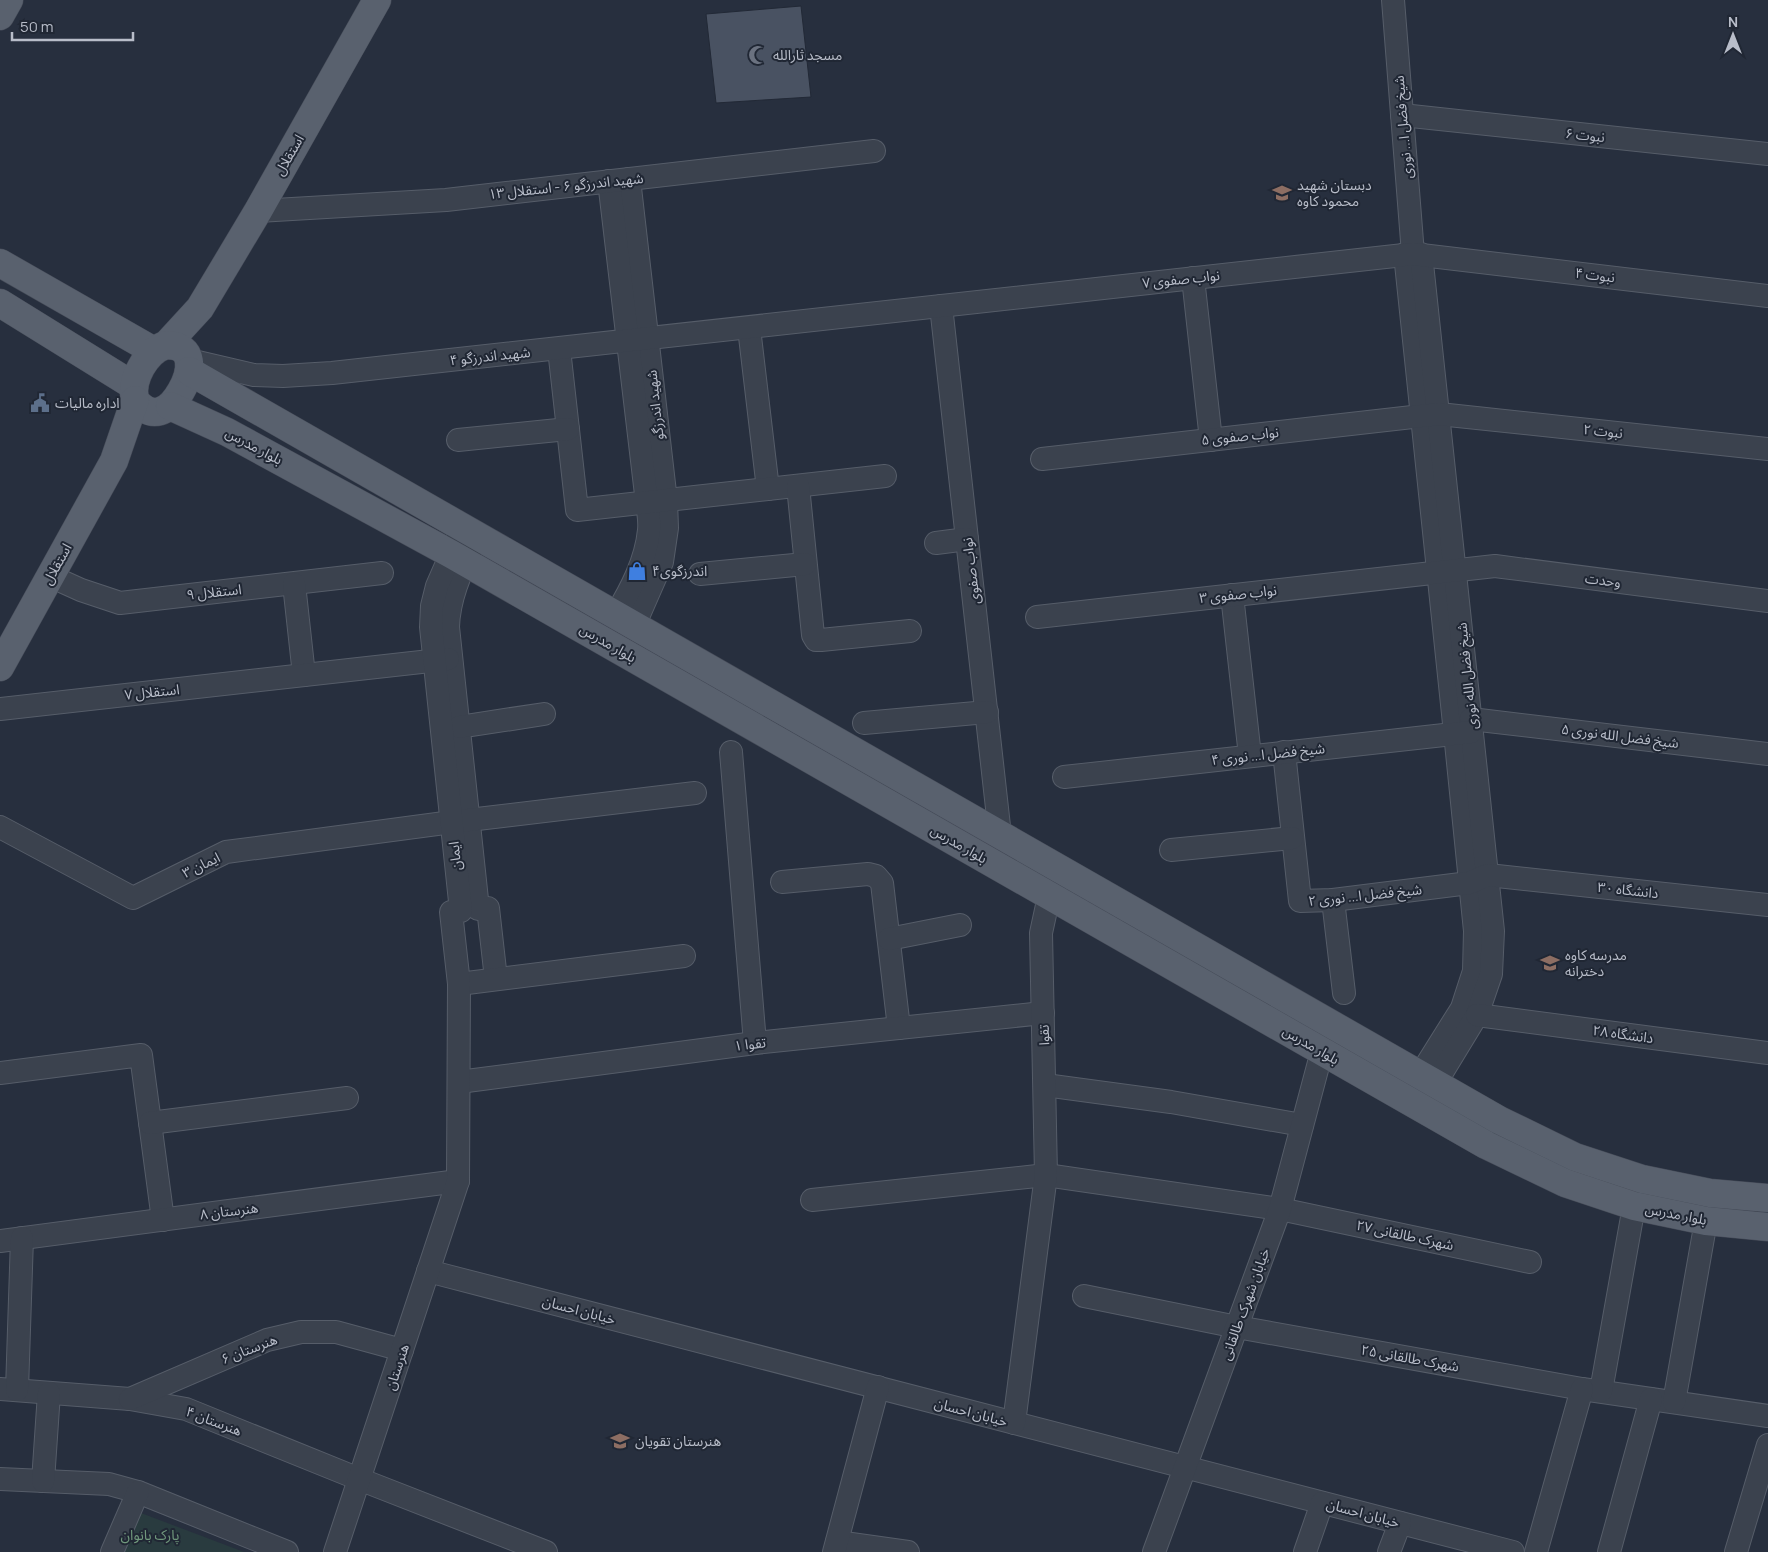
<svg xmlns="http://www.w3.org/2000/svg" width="1768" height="1552" font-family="Manrope,'Noto Sans Arabic',sans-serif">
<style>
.green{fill:#293b3f}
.building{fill:#495262;stroke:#222936}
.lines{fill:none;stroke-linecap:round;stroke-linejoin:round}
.minor-casing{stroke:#565d69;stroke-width:24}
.major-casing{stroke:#454b58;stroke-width:29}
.minor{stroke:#3b424e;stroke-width:22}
.major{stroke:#59616e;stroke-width:28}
.labels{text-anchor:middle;stroke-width:4;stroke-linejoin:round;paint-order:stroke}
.poi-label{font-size:14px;fill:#b8bdc9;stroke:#202734;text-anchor:start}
.street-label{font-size:14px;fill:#b8bdc9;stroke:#202734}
.park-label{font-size:14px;fill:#70987c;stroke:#202734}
</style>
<rect width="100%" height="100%" fill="#272f3e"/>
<polygon class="green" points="141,1513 244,1552 124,1552"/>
<polygon class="building" points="801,6 811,97 716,103 706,14"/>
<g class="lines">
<g class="minor-casing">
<g id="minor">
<polyline points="1393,0 1413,254"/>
<polyline points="1402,115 1768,154"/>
<polyline points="629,179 666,501 667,528 662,562 634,626"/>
<path d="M 609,181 L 647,503 C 648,511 650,521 649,530 C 646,561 631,589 615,616"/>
<polyline points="258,211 446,200 874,151"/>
<polyline points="1405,254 1455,733 1475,931 1474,971 1462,1008 1420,1075"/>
<polyline points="1421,254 1493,931 1491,974 1477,1015 1435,1084"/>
<polyline points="1193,278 1211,440"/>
<polyline points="941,306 1000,835"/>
<polyline points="749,328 768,489"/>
<polyline points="559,349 577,510 885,476"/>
<polyline points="189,360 254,375 283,376 332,373 1413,254 1768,296"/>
<polyline points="458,440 568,429"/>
<polyline points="1042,459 1439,414 1768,449"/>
<polyline points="798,486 813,635 816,640 821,640 910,631"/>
<path d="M 477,537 C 464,566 449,594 448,627 L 478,909 L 488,908 L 496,979"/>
<polyline points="936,543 967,539"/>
<polyline points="700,574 805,564"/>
<polyline points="50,576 81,590 120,603 382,573"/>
<polyline points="294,584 304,675"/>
<polyline points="1232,595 1250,756"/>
<polyline points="1037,617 1495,566 1768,601"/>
<polyline points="0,709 448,659"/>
<polyline points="1471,719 1768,754"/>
<polyline points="864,723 987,712"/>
<polyline points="459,727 544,714"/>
<polyline points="731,752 755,1043"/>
<polyline points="1284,752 1300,901 1333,900 1469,883 1488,875 1768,905"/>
<polyline points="1064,777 1471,732"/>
<polyline points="0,827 133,898 226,852 452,822 695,793"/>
<polyline points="1171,850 1292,838"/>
<polyline points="782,882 868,874 876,876 882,883 899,1028"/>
<polyline points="1333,900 1344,993"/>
<polyline points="889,939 960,925"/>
<polyline points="459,984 684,956"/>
<polyline points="1477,1015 1768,1053"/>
<polyline points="0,1073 141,1055 163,1220"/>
<polyline points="459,1082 755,1043 1043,1013"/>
<polyline points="1045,1085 1171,1102 1302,1125"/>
<polyline points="150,1123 347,1098"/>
<polyline points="812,1200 1046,1175 1280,1209 1530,1262"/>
<polyline points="0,1241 458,1181"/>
<polyline points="428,1271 1513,1552"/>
<polyline points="1084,1296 1237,1327 1582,1389 1768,1416"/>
<polyline points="0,1389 130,1399 186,1409 359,1479 546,1552"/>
<polyline points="17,1390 22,1238"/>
<polyline points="1601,1391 1634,1206"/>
<polyline points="130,1399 267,1340 301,1332 336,1332 402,1350"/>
<polyline points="1674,1402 1706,1221"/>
<polyline points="1014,1423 1046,1175 1041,933 1049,896"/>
<polyline points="0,1479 109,1484 138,1492 287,1552"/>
<polyline points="43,1481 49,1393"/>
<polyline points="837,1542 908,1552"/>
<polyline points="112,1552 138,1492"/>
<polyline points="335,1552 458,1181 459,984 451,912 461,911 431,627 432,606 437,586 458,538"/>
<polyline points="834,1552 878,1387"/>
<polyline points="1154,1552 1280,1209 1322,1051"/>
<polyline points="1305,1552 1322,1503"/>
<polyline points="1389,1552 1400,1523"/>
<polyline points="1536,1552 1582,1389"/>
<polyline points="1609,1552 1651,1399"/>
<polyline points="1736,1552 1768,1445"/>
</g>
</g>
<g class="major-casing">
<g id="major">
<polyline points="0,16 9,0"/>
<polyline points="0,263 154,351"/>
<polyline points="0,303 134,386"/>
<polyline points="166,345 200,308 258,211 377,0"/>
<path d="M 166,345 C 196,345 192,372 181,391 C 169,412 152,421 135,400 C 130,380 146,351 166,345 Z"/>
<polyline points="189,371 1499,1120 1575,1157 1642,1179 1710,1193 1768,1198"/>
<polyline points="170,406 227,432 451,554 1486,1145 1565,1183 1634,1206 1706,1221 1768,1227"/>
<polyline points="0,667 114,461 135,400"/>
</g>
</g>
<use href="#minor" class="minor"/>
<use href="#major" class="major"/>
</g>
<defs>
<g id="mosque-bare" transform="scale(1.5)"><path d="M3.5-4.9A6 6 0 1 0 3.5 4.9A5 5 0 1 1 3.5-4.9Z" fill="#6b7280" stroke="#202734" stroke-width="2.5" paint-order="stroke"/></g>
<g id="school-bare" transform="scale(1.5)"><path d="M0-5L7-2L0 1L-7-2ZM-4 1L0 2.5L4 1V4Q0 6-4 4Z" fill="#8d6e63" stroke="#202734" stroke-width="2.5" paint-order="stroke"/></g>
<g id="civic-bare" transform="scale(1.5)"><path d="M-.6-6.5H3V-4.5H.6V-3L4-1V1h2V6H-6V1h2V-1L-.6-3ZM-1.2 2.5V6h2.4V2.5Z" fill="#5c6f8a" stroke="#202734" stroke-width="2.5" paint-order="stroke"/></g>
<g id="shop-bare" transform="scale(1.5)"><path d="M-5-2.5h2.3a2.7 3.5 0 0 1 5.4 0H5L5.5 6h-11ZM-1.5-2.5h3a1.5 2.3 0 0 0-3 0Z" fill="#3f7fe0" stroke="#202734" stroke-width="2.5" paint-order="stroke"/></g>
</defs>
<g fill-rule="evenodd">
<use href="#mosque-bare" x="758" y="55"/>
<use href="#school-bare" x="1282" y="193"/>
<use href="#civic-bare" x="40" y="403"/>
<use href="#shop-bare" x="637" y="571"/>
<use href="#school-bare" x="1550" y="963"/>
<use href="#school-bare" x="620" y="1441"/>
</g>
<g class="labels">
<g class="poi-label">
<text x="773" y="60">مسجد ثارالله</text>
<text x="1297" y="190">دبستان شهید<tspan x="1297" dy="16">محمود کاوه</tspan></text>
<text x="55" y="408">اداره مالیات</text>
<text x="652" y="576">اندرزگوی۴</text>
<text x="1565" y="960">مدرسه کاوه<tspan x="1565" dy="16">دخترانه</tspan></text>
<text x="635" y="1446">هنرستان تقویان</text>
</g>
<g class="street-label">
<text transform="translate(1403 127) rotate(-95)" y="5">شیخ فضل ا... نوری</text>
<text transform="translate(1585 135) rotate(6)" y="5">نبوت ۶</text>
<text transform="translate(289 155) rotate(-60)" y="5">استقلال</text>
<text transform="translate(566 186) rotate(-6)" y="5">شهید اندرزگو ۶ - استقلال ۱۳</text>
<text transform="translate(1595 275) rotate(7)" y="5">نبوت ۴</text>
<text transform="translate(1181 279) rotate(-6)" y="5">نواب صفوی ۷</text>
<text transform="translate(490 356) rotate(-6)" y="5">شهید اندرزگو ۴</text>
<text transform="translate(655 405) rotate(-96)" y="5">شهید اندرزگو</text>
<text transform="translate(1603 431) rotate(6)" y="5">نبوت ۲</text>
<text transform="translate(1240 436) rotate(-6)" y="5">نواب صفوی ۵</text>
<text transform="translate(254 446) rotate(28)" y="5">بلوار مدرس</text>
<text transform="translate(57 564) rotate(-61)" y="5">استقلال</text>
<text transform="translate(971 571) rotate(-97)" y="5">نواب صفوی</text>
<text transform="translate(1603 580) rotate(7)" y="5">وحدت</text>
<text transform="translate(214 592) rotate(-6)" y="5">استقلال ۹</text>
<text transform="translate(1238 594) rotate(-6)" y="5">نواب صفوی ۳</text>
<text transform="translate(608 643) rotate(30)" y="5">بلوار مدرس</text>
<text transform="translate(1467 676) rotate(-96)" y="5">شیخ فضل الله نوری</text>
<text transform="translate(152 692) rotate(-6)" y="5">استقلال ۷</text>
<text transform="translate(1620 736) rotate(7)" y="5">شیخ فضل‌ الله نوری ۵</text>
<text transform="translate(1268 754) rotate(-6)" y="5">شیخ فضل ا... نوری ۴</text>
<text transform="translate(959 844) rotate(30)" y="5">بلوار مدرس</text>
<text transform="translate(455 856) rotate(-96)" y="5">ایمان</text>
<text transform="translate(201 865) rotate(-26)" y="5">ایمان ۳</text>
<text transform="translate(1628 890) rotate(6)" y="5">دانشگاه ۳۰</text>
<text transform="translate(1365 895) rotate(-6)" y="5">شیخ فضل ا... نوری ۲</text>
<text transform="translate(1623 1034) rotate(8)" y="5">دانشگاه ۲۸</text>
<text transform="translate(1044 1035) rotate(-92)" y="5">تقوا</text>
<text transform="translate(750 1044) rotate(-7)" y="5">تقوا ۱</text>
<text transform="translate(1311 1045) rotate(30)" y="5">بلوار مدرس</text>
<text transform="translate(229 1211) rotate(-7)" y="5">هنرستان ۸</text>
<text transform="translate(1676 1214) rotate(11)" y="5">بلوار مدرس</text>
<text transform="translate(1405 1235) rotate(12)" y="5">شهرک طالقانی ۲۷</text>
<text transform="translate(1245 1304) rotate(-70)" y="5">خیابان شهرک طالقانی</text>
<text transform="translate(579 1310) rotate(15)" y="5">خیابان احسان</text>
<text transform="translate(249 1349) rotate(-21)" y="5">هنرستان ۶</text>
<text transform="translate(1410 1358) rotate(10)" y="5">شهرک طالقانی ۲۵</text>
<text transform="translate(397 1367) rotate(-72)" y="5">هنرستان</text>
<text transform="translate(971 1412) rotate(15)" y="5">خیابان احسان</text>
<text transform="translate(214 1421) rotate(21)" y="5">هنرستان ۴</text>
<text transform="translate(1363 1513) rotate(15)" y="5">خیابان احسان</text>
</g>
<g class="park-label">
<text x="150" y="1540">پارک بانوان</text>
</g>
</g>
<g transform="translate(1733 35)" stroke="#202734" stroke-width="4" paint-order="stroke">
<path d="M0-4L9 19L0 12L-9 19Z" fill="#b8bdc9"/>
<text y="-8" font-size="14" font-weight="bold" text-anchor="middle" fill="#b8bdc9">N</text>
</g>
<path d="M12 32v8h121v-8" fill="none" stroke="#b8bdc9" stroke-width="2.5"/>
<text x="20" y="32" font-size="15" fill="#b8bdc9" stroke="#202734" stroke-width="4" paint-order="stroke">50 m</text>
</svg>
